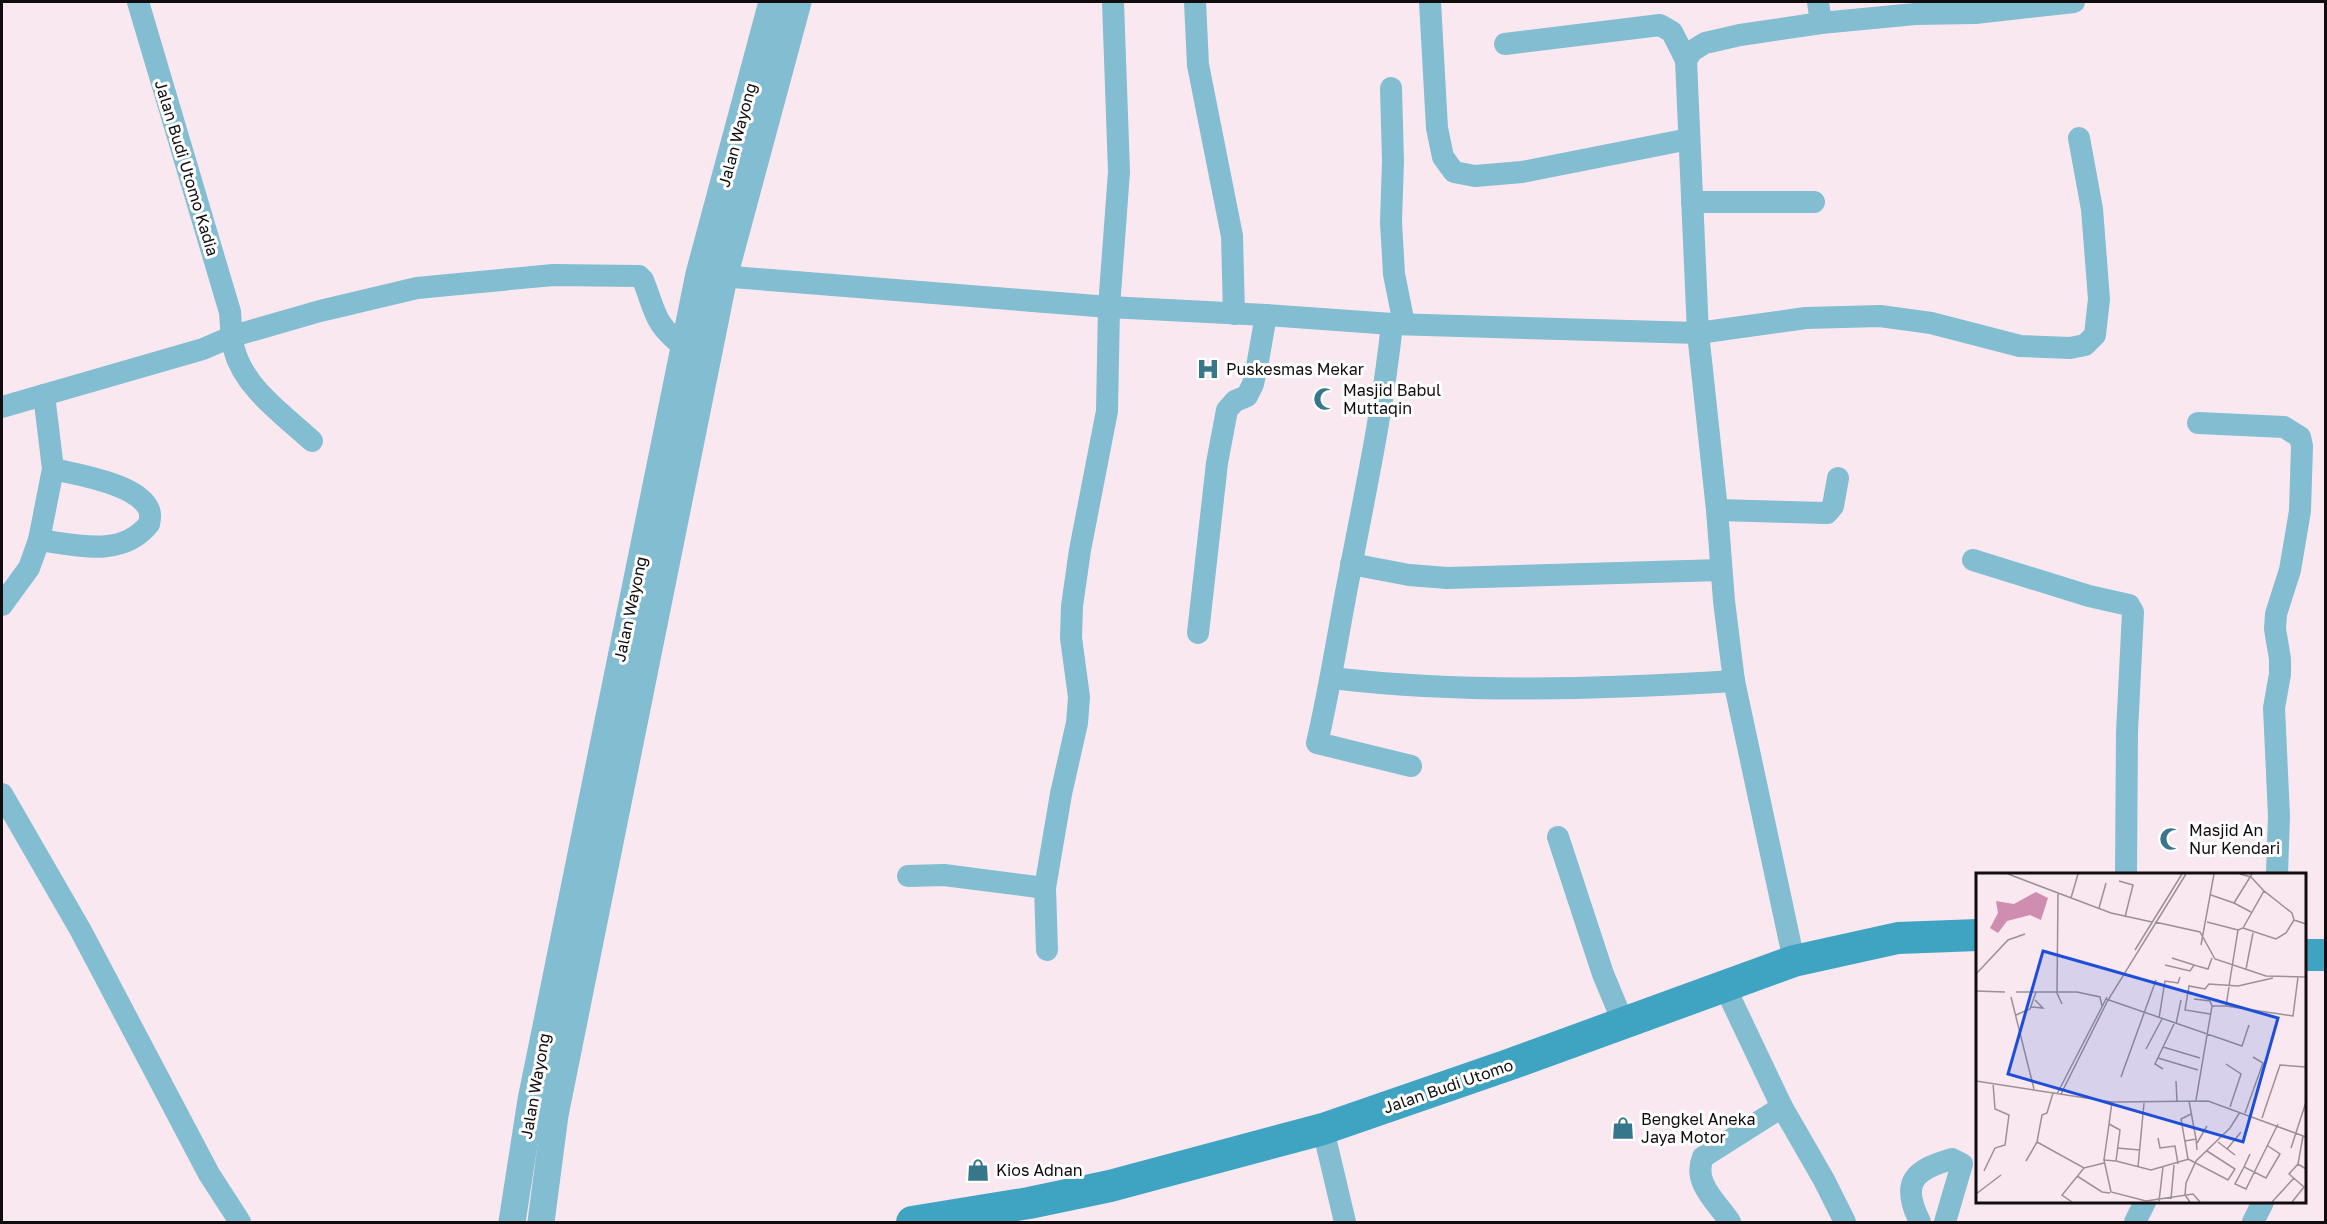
<svg xmlns="http://www.w3.org/2000/svg" width="2327" height="1224" font-family="'Golos Text',sans-serif">
<style>
.lines{fill:none;stroke-linecap:round;stroke-linejoin:round}
.minor{stroke:#82bdd1;stroke-width:22}
.tertiary{stroke:#82bdd1;stroke-width:27}
.secondary{stroke:#3ea4c2;stroke-width:32}
.labels{text-anchor:middle;stroke-width:6;stroke-linejoin:round;paint-order:stroke}
.street-label{font-size:16px;fill:#110c0e;stroke:#fff}
.poi-label{font-size:16px;fill:#110c0e;stroke:#fff;text-anchor:start}
.inset-road{fill:none;stroke:#9c9096;stroke-width:1.5}
.view{fill:#1d4ed8;fill-opacity:0.15;stroke:#1d4ed8;stroke-width:3}
.inset-edge{fill:none;stroke:#110c0e;stroke-width:3}
</style>
<rect width="100%" height="100%" fill="#f9e8f0"/>
<g class="lines">
<g class="minor">
<path d="M 138,2 L 230,312 C 231,324 231,338 234,349 C 244,388 284,415 312,441"/>
<polyline points="1195,2 1198,65 1232,236 1234,314"/>
<polyline points="1430,2 1437,128 1443,157 1454,172 1475,176 1522,172 1689,139"/>
<polyline points="1821,23 1915,14 1975,13 2074,2"/>
<polyline points="1505,44 1660,25 1672,32 1686,60"/>
<polyline points="1391,88 1393,161 1391,222 1394,274 1404,324"/>
<polyline points="1692,202 1814,202"/>
<polyline points="707,275 1109,307 1266,315 1392,324 1698,333 1806,318 1880,316 1931,323 2020,346 2070,348 2085,345 2095,335 2099,299 2092,209 2079,138"/>
<path d="M 1392,324 C 1383,410 1365,493 1349,577 C 1338,633 1330,688 1317,743 L 1411,766"/>
<path d="M 2,407 L 203,349 L 233,336 L 320,311 L 417,288 L 553,275 L 639,276 L 643,280 C 657,315 653,322 684,347"/>
<polyline points="2198,423 2284,427 2300,437 2302,446 2300,511 2290,570 2276,614 2275,629 2280,659 2280,674 2274,708 2279,816 2277,874"/>
<polyline points="1717,510 1827,513 1833,506 1838,478"/>
<path d="M 39,540 C 77,545 122,558 149,524 C 150,520 151,515 149,510 C 139,484 78,475 53,469"/>
<polyline points="1973,560 2089,596 2129,605 2133,612 2127,732 2126,874"/>
<polyline points="1351,564 1409,575 1447,578 1721,570"/>
<polyline points="2,605 29,568 39,540 53,469 44,395"/>
<polyline points="1198,633 1217,463 1227,410 1235,401 1247,396 1253,384 1258,361 1266,315"/>
<path d="M 1332,678 C 1464,694 1601,689 1734,681"/>
<polyline points="2,794 81,931 209,1174 240,1222"/>
<polyline points="1558,837 1603,974 1623,1022"/>
<polyline points="908,876 944,875 1045,888"/>
<polyline points="1047,950 1045,888 1061,794 1077,723 1079,697 1071,638 1072,606 1080,550 1107,411 1109,307 1119,172 1113,2"/>
<polyline points="1794,961 1734,681 1724,601 1717,510 1698,333 1686,60 1692,51 1705,43 1740,35 1821,23 1818,2"/>
<polyline points="1724,985 1782,1107 1824,1180 1845,1222"/>
<polyline points="1323,1129 1345,1222"/>
<path d="M 1730,1222 C 1717,1202 1692,1183 1703,1157 L 1782,1107"/>
<path d="M 1920,1222 C 1900,1182 1914,1170 1952,1159 L 1962,1164 L 1945,1222"/>
<polyline points="2135,1222 2145,1202"/>
<polyline points="2253,1222 2263,1202"/>
</g>
<g class="tertiary">
<polyline points="512,1222 531,1100 699,274 772,2"/>
<polyline points="541,1222 555,1115 724,277 798,2"/>
</g>
<g class="secondary">
<polyline points="2304,955 2326,955"/>
<polyline points="912,1222 1029,1203 1110,1186 1323,1129 1508,1065 1794,961 1898,938 1978,935"/>
</g>
</g>
<defs>
<g id="hospital-bare" transform="scale(1.8)"><path d="M-5-5h3v3.5h4V-5h3V5h-3V1.5h-4V5h-3Z" fill="#37778b" stroke="#fff" stroke-width="2.5" paint-order="stroke"/></g>
<g id="mosque-bare" transform="scale(1.8)"><path d="M3.5-4.9A6 6 0 1 0 3.5 4.9A5 5 0 1 1 3.5-4.9Z" fill="#37778b" stroke="#fff" stroke-width="2.5" paint-order="stroke"/></g>
<g id="shop-bare" transform="scale(1.8)"><path d="M-5-2.5h2.3a2.7 3.5 0 0 1 5.4 0H5L5.5 6h-11ZM-1.5-2.5h3a1.5 2.3 0 0 0-3 0Z" fill="#37778b" stroke="#fff" stroke-width="2.5" paint-order="stroke"/></g>
</defs>
<g fill-rule="evenodd">
<use href="#hospital-bare" x="1208" y="369"/>
<use href="#mosque-bare" x="1325" y="399"/>
<use href="#mosque-bare" x="2171" y="839"/>
<use href="#shop-bare" x="1623" y="1128"/>
<use href="#shop-bare" x="978" y="1170"/>
</g>
<g class="labels">
<g class="street-label">
<text transform="translate(737 135) rotate(-75)" y="6">Jalan Wayong</text>
<text transform="translate(187 168) rotate(73)" y="6">Jalan Budi Utomo Kadia</text>
<text transform="translate(630 609) rotate(-78)" y="6">Jalan Wayong</text>
<text transform="translate(535 1086) rotate(-80)" y="6">Jalan Wayong</text>
<text transform="translate(1448 1086) rotate(-19)" y="6">Jalan Budi Utomo</text>
</g>
<g class="poi-label">
<text x="1226" y="375">Puskesmas Mekar</text>
<text x="1343" y="396">Masjid Babul<tspan x="1343" dy="18">Muttaqin</tspan></text>
<text x="2189" y="836">Masjid An<tspan x="2189" dy="18">Nur Kendari</tspan></text>
<text x="1641" y="1125">Bengkel Aneka<tspan x="1641" dy="18">Jaya Motor</tspan></text>
<text x="996" y="1176">Kios Adnan</text>
</g>
</g>
<g transform="translate(1976 873)">
<rect width="330" height="330" fill="#f9e8f0"/>
<path d="M 60,19 L 72,25 L 65,47 L 54,42 L 31,48 L 22,60 L 14,55 L 22,40 L 20,28 L 38,31 Z" fill="#cf8db0"/>
<path class="inset-road" d="M 32,1 L 135,40 L 176,49M 264,1 L 275,4 L 288,18M 143,8 L 157,12 L 149,44M 82,21 L 81,120 L 86,131M 235,22 L 258,30 L 276,1M 95,25 L 102,1M 258,30 L 275,39M 123,35 L 130,10M 179,49 L 224,59 L 239,86 L 290,103 L 330,104M 231,49 L 262,57M 267,55 L 300,66 L 310,60 L 318,47 L 330,51M 225,72 L 238,1M 159,77 L 206,1M 196,85 L 218,92M 189,92 L 214,98 L 218,92 L 232,96 L 236,85M 270,96 L 277,60M 0,101 L 32,67 L 49,61M 253,113 L 262,57 L 267,55 L 288,18 L 316,40 L 318,47M 0,118 L 29,119M 40,119 L 101,119 L 124,124 L 126,133M 35,124 L 58,216M 130,126 L 266,173 L 273,152M 218,126 L 234,128 L 236,133M 250,133 L 317,143 L 322,104M 55,134 L 67,135 L 59,127M 234,141 L 209,137 L 213,113 L 229,116 L 233,111 L 262,113 L 297,105M 40,142 L 54,136 L 60,119M 183,145 L 189,108 L 202,110 L 204,104M 200,151 L 205,127M 187,174 L 224,185M 170,176 L 186,146M 182,185 L 222,197M 250,191 L 265,201 L 254,234M 187,196 L 179,191 L 198,151M 145,204 L 180,107M 0,208 L 136,229 L 232,228 L 330,264M 200,208 L 201,228M 81,221 L 131,124M 85,221 L 132,127 L 210,1M 220,227 L 236,133 L 250,133 L 253,114M 213,228 L 220,266M 136,229 L 133,251 L 144,257 L 140,288 L 128,287 L 135,319 L 170,328 L 217,321 L 224,329M 269,240 L 287,190 L 277,184M 215,241 L 205,246 L 212,286 L 252,307 L 259,296 L 231,278M 286,245 L 304,192 L 330,194M 182,265 L 184,275 L 199,273 L 202,291M 209,268 L 220,266 L 221,277M 61,269 L 108,295 L 128,290M 242,269 L 259,282M 221,270 L 231,253M 141,275 L 164,277M 315,275 L 330,229M 251,276 L 265,259M 274,281 L 268,294 L 290,305 L 304,281 L 292,273M 128,287 L 133,251M 50,288 L 61,269 L 66,242 L 71,240 L 77,220M 140,288 L 175,297 L 213,286M 322,291 L 327,263M 162,294 L 168,230M 268,294 L 259,311 L 270,316 L 302,251M 8,298 L 19,275 L 29,272 L 33,242 L 19,236 L 17,210M 101,303 L 126,319 L 134,320M 0,321 L 25,302M 195,326 L 198,292M 183,328 L 187,294M 96,329 L 86,322 L 108,295M 214,329 L 209,322 L 210,310 L 220,288 L 254,255 L 264,239M 296,329 L 318,305M 316,329 L 328,314 L 313,301 L 322,291 L 330,296"/>
<path class="view" d="M 67,78 L 302,145 L 267,269 L 32,201 Z"/>
<rect width="330" height="330" class="inset-edge"/>
</g>
<rect width="2327" height="1224" fill="none" stroke="#110c0e" stroke-width="6"/>
</svg>
